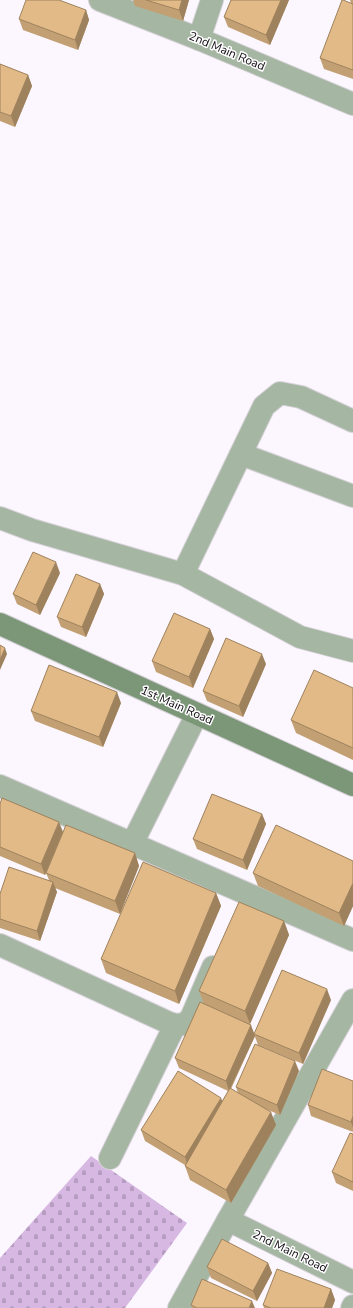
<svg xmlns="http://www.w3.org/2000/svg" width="353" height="1308" font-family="'Nunito Sans',sans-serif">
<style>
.cemetery{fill:url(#cemetery-stones)}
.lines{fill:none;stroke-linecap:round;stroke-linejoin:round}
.street-casing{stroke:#d6d1d8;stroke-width:24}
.secondary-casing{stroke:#d6d1d8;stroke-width:24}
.street{stroke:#a5b7a2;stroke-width:22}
.secondary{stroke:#7c9778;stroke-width:22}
.wall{fill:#c2a074}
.shaded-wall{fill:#9e825e}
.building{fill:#e2ba87;stroke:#9e825e}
.labels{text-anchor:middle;stroke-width:3;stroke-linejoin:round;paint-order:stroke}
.street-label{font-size:12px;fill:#100b11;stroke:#fff}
</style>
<defs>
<pattern id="cemetery-stones" width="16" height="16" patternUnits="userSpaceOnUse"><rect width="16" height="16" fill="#d7b8e3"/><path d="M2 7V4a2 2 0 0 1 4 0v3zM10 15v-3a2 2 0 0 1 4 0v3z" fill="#b89dc2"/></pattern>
</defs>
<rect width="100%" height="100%" fill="#fcf7fe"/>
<polygon class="cemetery" points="91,1156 187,1223 125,1308 0,1308 0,1258"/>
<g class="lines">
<g class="street-casing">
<g id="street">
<polyline points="100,0 199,39 353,104"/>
<polyline points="199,39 212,0"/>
<polyline points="241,454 353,496"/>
<polyline points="0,518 32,530 183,574 300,637 353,651"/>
<polyline points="183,574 264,406 280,393 301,397 353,421"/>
<polyline points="0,786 353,940"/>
<polyline points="132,844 197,714"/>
<polyline points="0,945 167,1022 175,1025 185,1024 191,1018 213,967"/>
<polyline points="110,1158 175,1025"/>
<polyline points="228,1220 353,1282"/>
<polyline points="179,1308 228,1220 353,1000"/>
<polyline points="352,1308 353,1306"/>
</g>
</g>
<g class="secondary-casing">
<polyline id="secondary" points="0,624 353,785"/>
</g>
<use href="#street" class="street"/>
<use href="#secondary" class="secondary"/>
</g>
<g class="wall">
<polygon points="133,0 189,0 183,21 135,6"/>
<polygon points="231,0 289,0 270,45 228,27 224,17"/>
<polygon points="350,0 353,0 353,79 324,69 320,58 351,3"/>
<polygon points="86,10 89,20 78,50 23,30 19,19"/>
<polygon points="0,64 28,75 32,86 15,127 0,121"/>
<polygon points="60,573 40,615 17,604 13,594"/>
<polygon points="100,584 104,594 86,637 61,627 57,617"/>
<polygon points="210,629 214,639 193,688 156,672 152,661"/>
<polygon points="266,664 243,717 207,701 203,691"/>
<polygon points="353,688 353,760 296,733 291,720"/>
<polygon points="121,703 103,747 35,721 31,711"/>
<polygon points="0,804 63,832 45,875 0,856"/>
<polygon points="262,814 266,824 247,870 197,849 193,839"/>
<polygon points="135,853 139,866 120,914 55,888 57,892 40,941 0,928 0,894 49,880 46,873"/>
<polygon points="353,861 353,906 344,926 258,886 253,873"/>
<polygon points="216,893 221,906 179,1004 106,973 101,959"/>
<polygon points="284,921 289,935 250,1024 255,1036 231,1089 238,1093 236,1087 299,1071 280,1115 266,1109 276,1125 231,1203 190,1180 185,1166 185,1165 145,1141 141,1130 222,1101 228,1091 179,1068 175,1058 204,1004 199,991"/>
<polygon points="331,1000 303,1064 258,1045 254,1034"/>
<polygon points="353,1081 353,1132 311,1116 308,1105"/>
<polygon points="353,1134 353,1191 336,1183 332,1172"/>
<polygon points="268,1263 272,1273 257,1301 211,1278 207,1267"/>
<polygon points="331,1289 335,1300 332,1308 264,1308 263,1305"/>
<polygon points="191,1305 197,1308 192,1308"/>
</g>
<g class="shaded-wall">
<polygon points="182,0 189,0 183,21 179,10"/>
<polygon points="281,0 289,0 270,45 266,35"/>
<polygon points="86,10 89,20 78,50 75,40"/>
<polygon points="28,75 32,86 15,127 11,116"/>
<polygon points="56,562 60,573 40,615 36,605"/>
<polygon points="100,584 104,594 86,637 82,627"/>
<polygon points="210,629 214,639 193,688 189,677"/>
<polygon points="5,648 7,654 0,670 0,660"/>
<polygon points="262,654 266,664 243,717 239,706"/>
<polygon points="117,692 121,703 103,747 99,737"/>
<polygon points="262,814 266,824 247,870 243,860"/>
<polygon points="59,822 63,832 45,875 41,864"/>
<polygon points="135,853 139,866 120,914 115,901"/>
<polygon points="53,882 57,892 40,941 37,931"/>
<polygon points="353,883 353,906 344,926 339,913"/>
<polygon points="216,893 221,906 179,1004 175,991"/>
<polygon points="284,921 289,935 250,1024 245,1011"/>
<polygon points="327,989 331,1000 303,1064 299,1053"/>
<polygon points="251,1025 255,1036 229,1091 226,1081"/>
<polygon points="295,1061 299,1071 280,1115 277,1105"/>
<polygon points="221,1098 225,1108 188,1167 185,1157"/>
<polygon points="271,1112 276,1125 231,1203 226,1190"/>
<polygon points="353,1116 353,1128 351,1122"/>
<polygon points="268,1263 272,1273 257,1301 253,1291"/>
<polygon points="331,1289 335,1300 332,1308 324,1308"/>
<polygon points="252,1301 255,1308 249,1308"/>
</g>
<g class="building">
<polygon points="26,0 59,0 86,10 75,40 19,19"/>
<polygon points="146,0 182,0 179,10"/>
<polygon points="231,0 281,0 266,35 224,17"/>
<polygon points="342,0 343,0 353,4 353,70 320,58"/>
<polygon points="0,64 28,75 11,116 0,112"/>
<polygon points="33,552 56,562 36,605 13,594"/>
<polygon points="76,574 100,584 82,627 57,617"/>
<polygon points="174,613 210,629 189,677 152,661"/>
<polygon points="226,638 262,654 239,706 203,691"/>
<polygon points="0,645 5,648 0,660"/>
<polygon points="49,665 117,692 99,737 31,711"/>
<polygon points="314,670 353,688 353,748 291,720"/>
<polygon points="212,794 262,814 243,860 193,839"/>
<polygon points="2,798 59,822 41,864 0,847 0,804"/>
<polygon points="66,825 135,853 115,901 46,873"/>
<polygon points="276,825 353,861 353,883 339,913 253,873"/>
<polygon points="143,862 216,893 175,991 101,959"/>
<polygon points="9,867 53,882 37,931 0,919 0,894"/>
<polygon points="239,902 284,921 245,1011 199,991"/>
<polygon points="282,970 327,989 299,1053 254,1034"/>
<polygon points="200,1002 251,1025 226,1081 175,1058"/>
<polygon points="255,1044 295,1061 277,1105 236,1087"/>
<polygon points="322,1069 353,1081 353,1116 351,1122 308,1105"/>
<polygon points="178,1071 221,1098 185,1157 141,1130"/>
<polygon points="230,1088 271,1112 226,1190 185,1166"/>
<polygon points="350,1133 353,1134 353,1182 332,1172"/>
<polygon points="222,1239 268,1263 253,1291 207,1267"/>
<polygon points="277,1269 331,1289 324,1308 271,1308 263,1305"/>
<polygon points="202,1279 252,1301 249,1308 197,1308 191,1305"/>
</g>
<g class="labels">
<g class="street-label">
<text transform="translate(227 51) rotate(23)" y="4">2nd Main Road</text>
<text transform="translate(177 705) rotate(24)" y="4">1st Main Road</text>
<text transform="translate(290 1251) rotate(26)" y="4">2nd Main Road</text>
</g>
</g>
</svg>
